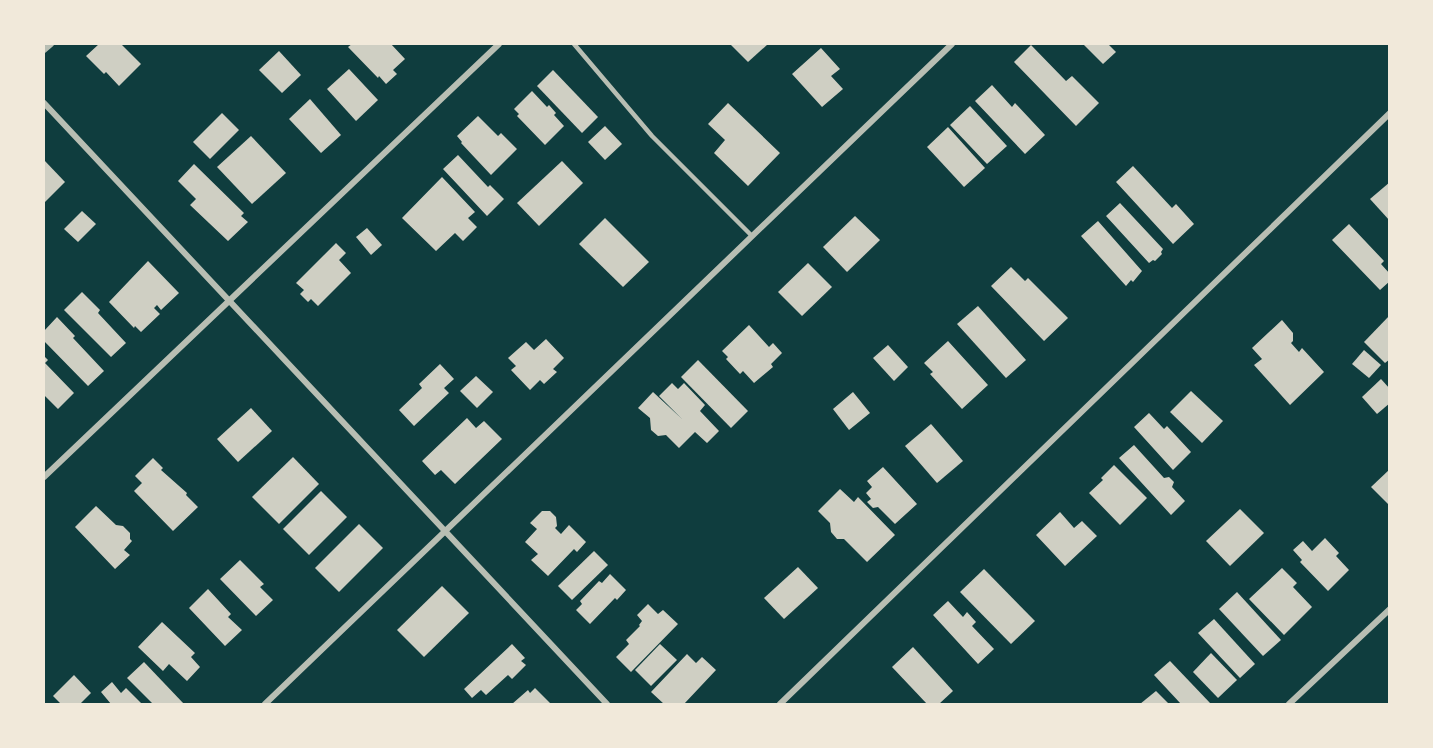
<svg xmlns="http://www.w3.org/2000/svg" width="1433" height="748" font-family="'Work Sans',sans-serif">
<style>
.building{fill:#cfcfc3}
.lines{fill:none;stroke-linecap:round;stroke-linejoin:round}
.service{stroke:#b8beb3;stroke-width:4.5}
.minor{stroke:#b8beb3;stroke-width:6}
</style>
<rect width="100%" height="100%" fill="#0f3d3e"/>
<g class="building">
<polygon points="99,44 121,44 141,64 119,86 106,72 104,74 86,56"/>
<polygon points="352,44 391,44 405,59 393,70 397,74 386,84 379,76 378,78 348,47"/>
<polygon points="730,44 768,44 748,62"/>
<polygon points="1083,44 1108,44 1116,52 1103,64"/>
<polygon points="1031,45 1066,81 1072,76 1099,103 1076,126 1014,62"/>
<polygon points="821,48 840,69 831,76 843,89 822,107 792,74"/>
<polygon points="279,51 301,75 282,93 259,70"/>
<polygon points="349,69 378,100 356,121 327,89"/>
<polygon points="553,70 598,117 582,133 537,86"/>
<polygon points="992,85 1012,107 1015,103 1045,135 1025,154 975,101"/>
<polygon points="532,91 547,107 549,105 556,113 554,115 564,126 545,145 517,116 519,114 514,109"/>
<polygon points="310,99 341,135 321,153 289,119"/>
<polygon points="728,103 780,153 748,186 714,153 725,140 708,124"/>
<polygon points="970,106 1007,146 987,164 950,125"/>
<polygon points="222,113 239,130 210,159 193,142"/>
<polygon points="478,116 498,136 501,133 517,149 491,175 461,143 462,142 457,136"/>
<polygon points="605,126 622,144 605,160 588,142"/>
<polygon points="948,127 985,168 964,187 927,147"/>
<polygon points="251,136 286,173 252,204 217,167"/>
<polygon points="458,155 488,187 490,185 504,199 487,216 443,169"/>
<polygon points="44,160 65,182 44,203"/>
<polygon points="562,161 583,183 539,226 517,203"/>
<polygon points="194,164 244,213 241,216 248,222 228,241 190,205 196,199 178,181"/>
<polygon points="1133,166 1172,208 1176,204 1194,224 1173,244 1116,182"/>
<polygon points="442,177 475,212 468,218 477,227 463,241 455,233 436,251 402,218"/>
<polygon points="1390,182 1390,221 1370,199"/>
<polygon points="1120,203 1163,249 1161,252 1162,254 1155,261 1153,260 1149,263 1106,216"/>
<polygon points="82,211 96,224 78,242 64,229"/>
<polygon points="855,216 880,240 847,272 823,247"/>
<polygon points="605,218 649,262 623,287 579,244"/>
<polygon points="1098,221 1142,271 1133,282 1131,280 1126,286 1081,236"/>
<polygon points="1349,224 1384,261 1381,264 1390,274 1390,281 1380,290 1332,240"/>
<polygon points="367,228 382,245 371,255 356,237"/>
<polygon points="336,243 346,253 339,260 351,273 318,306 311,299 308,302 300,294 304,290 296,283"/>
<polygon points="148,261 179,293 161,310 157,305 154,308 160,314 141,332 135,326 134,328 109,302"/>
<polygon points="808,263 832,287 802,316 778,292"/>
<polygon points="1011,267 1025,281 1028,278 1068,318 1044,341 991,286"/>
<polygon points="82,292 100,310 98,313 126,343 111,357 64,310"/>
<polygon points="978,306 1026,360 1006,378 957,324"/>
<polygon points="1390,315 1390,359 1385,363 1364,342"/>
<polygon points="57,317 75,336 73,338 104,371 88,386 44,341 44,331"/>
<polygon points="1282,320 1293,333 1293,341 1291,343 1299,352 1302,348 1324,372 1290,405 1254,365 1262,359 1252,348"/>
<polygon points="749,325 769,347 773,343 782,353 771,364 773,367 754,383 743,371 740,374 726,359 728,357 722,351"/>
<polygon points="546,339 564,358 553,369 557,372 544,384 540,380 530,390 511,370 516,366 508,358 526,342 534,350"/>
<polygon points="948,341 988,385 962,409 930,374 933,372 924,363"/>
<polygon points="888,345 908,367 894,381 873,358"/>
<polygon points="1364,350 1381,365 1369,378 1352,364"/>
<polygon points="44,356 48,360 45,363 74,393 58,409 44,395"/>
<polygon points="698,360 748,411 731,428 681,377"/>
<polygon points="440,364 454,379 444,388 449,393 414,426 399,410 422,388 419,384"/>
<polygon points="476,376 493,392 477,408 460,391"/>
<polygon points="1381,379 1390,389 1390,403 1377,414 1362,397"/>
<polygon points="672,383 678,389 684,383 705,405 700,411 719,431 707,443 695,432 679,448 666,435 658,436 651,430 650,418 638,408 653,392 682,419 659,396"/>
<polygon points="1191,391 1223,421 1202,443 1170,412"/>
<polygon points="853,392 870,413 849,430 833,409"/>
<polygon points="251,408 272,431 238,462 217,439"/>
<polygon points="1149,413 1164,429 1167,426 1191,452 1173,470 1134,427"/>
<polygon points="467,418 476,428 484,421 502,439 455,484 441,470 435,475 422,461"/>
<polygon points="931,424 963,461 937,483 905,446"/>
<polygon points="1134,445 1164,478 1169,477 1174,482 1172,487 1185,501 1171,515 1119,458"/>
<polygon points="293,457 319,484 279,524 252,497"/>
<polygon points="153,458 163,468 161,470 187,493 186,495 198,507 173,531 134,491 142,483 135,476"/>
<polygon points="1114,465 1147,498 1120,525 1089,493 1103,480 1101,478"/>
<polygon points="883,467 917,504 895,524 878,507 873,508 867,502 871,499 866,493 872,487 867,481"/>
<polygon points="1390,469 1390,506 1371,487"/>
<polygon points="840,489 854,502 858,497 895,535 867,562 844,539 837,539 831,532 830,523 818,511"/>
<polygon points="321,491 347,517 309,555 283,529"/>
<polygon points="96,506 116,525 123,526 130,533 130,539 132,541 124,550 130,555 115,569 75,527"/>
<polygon points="1240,509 1264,533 1230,566 1206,541"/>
<polygon points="542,511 550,511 556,517 557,526 555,528 561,534 569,525 586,542 577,552 574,549 548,576 531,560 538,554 525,542 537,529 530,523"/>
<polygon points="1060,512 1074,528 1082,521 1097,536 1065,566 1036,535"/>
<polygon points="359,524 383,548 339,592 315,568"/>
<polygon points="1325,538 1339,553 1336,556 1349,570 1328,591 1300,562 1302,560 1293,550 1303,541 1312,551"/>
<polygon points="594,551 608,565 572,600 558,586"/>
<polygon points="240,560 264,584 260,587 273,600 256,616 220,579"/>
<polygon points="798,567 818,588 784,619 764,598"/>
<polygon points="1282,568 1297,583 1293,587 1312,607 1284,635 1249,599"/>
<polygon points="984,569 1035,621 1011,644 960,592"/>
<polygon points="610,574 626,590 617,600 615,598 590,624 576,610 582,604 580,601 599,581 602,583"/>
<polygon points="442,586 469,613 424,657 397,630"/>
<polygon points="208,589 231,614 228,617 242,630 225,646 189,608"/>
<polygon points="1237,592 1281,640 1263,656 1219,609"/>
<polygon points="948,601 963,617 967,612 976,622 972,626 994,649 978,664 933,615"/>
<polygon points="648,604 658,614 663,610 678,624 631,672 616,657 629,644 626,640 640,626 639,625 642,621 637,615"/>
<polygon points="1214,619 1255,664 1240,678 1198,633"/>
<polygon points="162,622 195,653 191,657 200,667 187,681 169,664 163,671 138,647"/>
<polygon points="512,644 525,658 521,661 526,665 512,679 508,675 486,695 481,690 472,698 464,689"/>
<polygon points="660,644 677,660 651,686 635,670"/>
<polygon points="913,647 953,691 939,704 927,704 892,667"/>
<polygon points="1211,653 1237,680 1218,698 1193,672"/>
<polygon points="687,654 696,663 702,657 716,670 684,704 664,704 651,692"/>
<polygon points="1170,661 1211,704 1181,704 1154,675"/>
<polygon points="144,662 184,704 153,704 127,678"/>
<polygon points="74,675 91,693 80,704 61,704 53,696"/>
<polygon points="112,682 121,693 126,688 142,704 111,704 101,692"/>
<polygon points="535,688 551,704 512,704 528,690 530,693"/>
<polygon points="1156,691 1169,704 1140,704"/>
</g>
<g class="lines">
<polyline class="service" points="574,44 652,136 751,235"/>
<g class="minor">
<polyline points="44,50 51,44"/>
<polyline points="44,103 607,704"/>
<polyline points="44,477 499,44"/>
<path d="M 265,704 C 495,485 722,262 952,44"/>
<polyline points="780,704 1390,113"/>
<polyline points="1289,704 1390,609"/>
</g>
</g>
<rect width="1433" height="748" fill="none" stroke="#f1e9da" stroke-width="90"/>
</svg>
